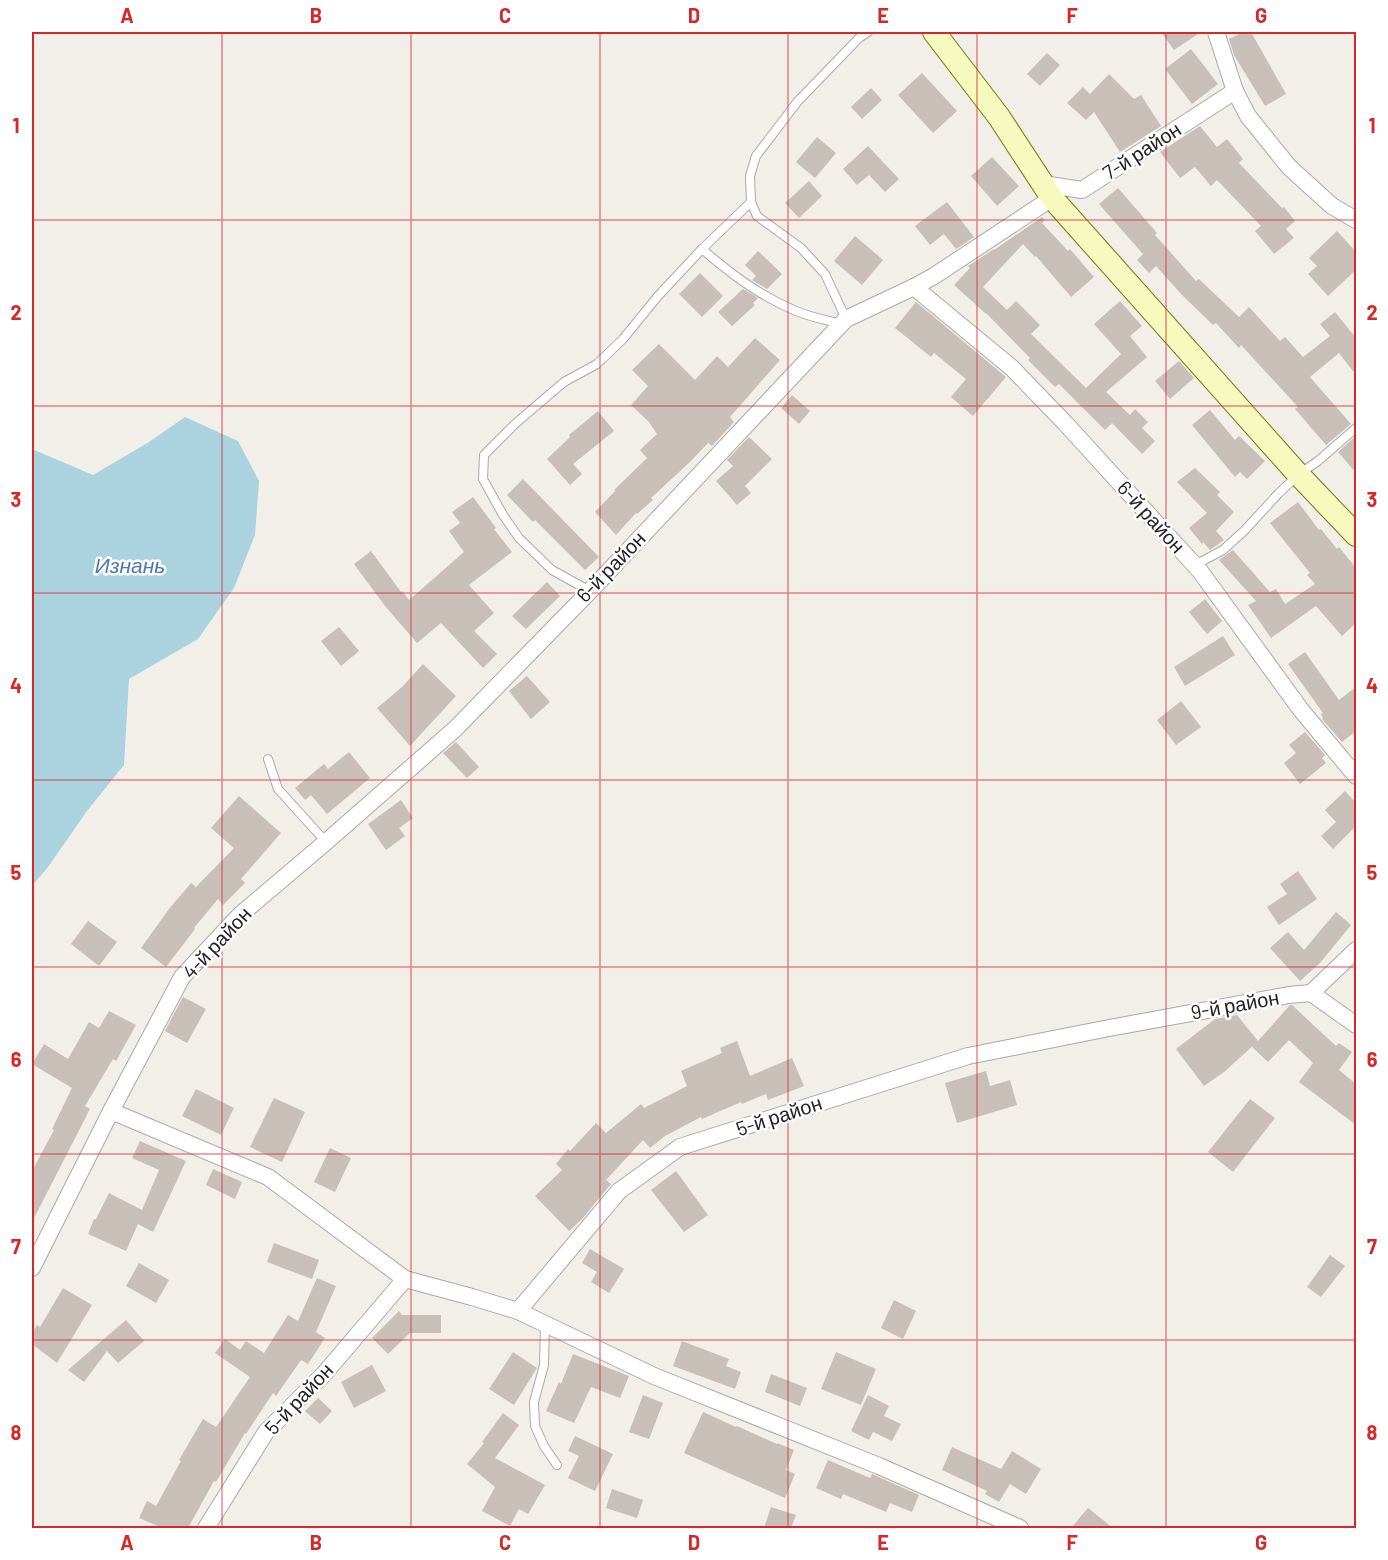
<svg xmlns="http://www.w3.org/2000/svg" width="1388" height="1560" font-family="Barlow,sans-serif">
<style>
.water{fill:#aad3df}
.building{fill:#c7bfb8}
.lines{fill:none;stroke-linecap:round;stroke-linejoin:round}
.lane-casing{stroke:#a9a9a9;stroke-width:10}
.street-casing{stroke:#a9a9a9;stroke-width:18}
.secondary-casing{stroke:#707d05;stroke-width:24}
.lane{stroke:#fff;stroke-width:8}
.street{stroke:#fff;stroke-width:16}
.secondary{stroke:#f7fabf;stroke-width:22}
.grid{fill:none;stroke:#d62828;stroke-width:1.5;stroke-opacity:0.55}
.labels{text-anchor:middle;stroke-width:5;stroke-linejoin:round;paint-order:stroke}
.street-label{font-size:20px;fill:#222;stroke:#fff}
.water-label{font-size:21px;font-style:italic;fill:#4a7aab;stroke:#fff}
.neatline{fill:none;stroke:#d62828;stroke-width:2}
.grid-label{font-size:20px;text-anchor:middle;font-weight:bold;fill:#d62828}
</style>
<rect width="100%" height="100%" fill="#f2efe9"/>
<polygon class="water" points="185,417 238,441 259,481 255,535 234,588 198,639 129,679 124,765 87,811 48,867 32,886 32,449 93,475 149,442"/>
<g class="building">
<polygon points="1161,32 1201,32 1174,50"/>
<polygon points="1243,32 1251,32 1286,94 1265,106 1234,55 1229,39"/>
<polygon points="1191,49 1218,84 1192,104 1165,69"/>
<polygon points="1047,53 1060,65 1040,86 1027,74"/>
<polygon points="922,73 957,111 933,133 898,95"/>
<polygon points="1109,74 1134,99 1141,95 1161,126 1120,152 1094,112 1086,120 1067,103 1083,87 1090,94"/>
<polygon points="871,88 882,100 862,119 851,107"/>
<polygon points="1200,126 1217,147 1227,139 1243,159 1239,163 1282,208 1284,207 1295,221 1286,229 1294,238 1274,254 1255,231 1261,226 1217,180 1211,186 1195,167 1180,178 1160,152"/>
<polygon points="817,137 836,153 815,178 796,162"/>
<polygon points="868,146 899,179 885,192 869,175 857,185 843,169"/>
<polygon points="992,157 1019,186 997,206 971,176"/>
<polygon points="809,181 822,196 799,218 785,203"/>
<polygon points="1118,188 1157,233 1155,235 1196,281 1199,279 1239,317 1249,307 1280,341 1285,337 1303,357 1330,336 1320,324 1335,312 1356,338 1356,375 1339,353 1310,377 1351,424 1326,445 1295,409 1298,407 1241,345 1239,348 1216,323 1213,325 1182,295 1156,266 1149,273 1137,260 1143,254 1099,204"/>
<polygon points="947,202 974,237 956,249 944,234 930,245 915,226"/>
<polygon points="1042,217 1045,220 1042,223 1068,251 1070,249 1094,277 1071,297 1036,256 1035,257 1023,244 983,287 1007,310 1016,301 1040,325 1031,334 1086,388 1121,354 1094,324 1120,301 1142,326 1130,336 1147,357 1106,392 1130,415 1135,409 1148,422 1142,428 1155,441 1142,454 1112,423 1105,430 1059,384 1055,387 1028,360 1030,358 986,313 986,314 954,285 970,268 968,266 994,249 994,250"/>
<polygon points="1337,231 1356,252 1356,270 1328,296 1308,274 1317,266 1309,258"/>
<polygon points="855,236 883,260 862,285 834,261"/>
<polygon points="758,251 782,274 767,289 752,280 756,276 745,265"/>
<polygon points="700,273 723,296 702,317 679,294"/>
<polygon points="743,289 758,298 753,303 755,305 732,326 718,312"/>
<polygon points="916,302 1006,377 973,416 951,397 966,379 934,353 931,357 895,328"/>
<polygon points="755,338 780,360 730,417 734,422 712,446 708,443 691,461 651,498 653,500 637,514 636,513 616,535 595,512 615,491 614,490 647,458 640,450 657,434 649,422 631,405 648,386 632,370 659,344 695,380 717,356 728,367"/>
<polygon points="1179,361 1194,378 1170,399 1155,381"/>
<polygon points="792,395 810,411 799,424 781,408"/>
<polygon points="1210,410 1235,440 1239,436 1265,461 1247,479 1240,472 1235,477 1192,425"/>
<polygon points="598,411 614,431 573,464 582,474 570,485 547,459 570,437 569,435"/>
<polygon points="1356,436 1356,473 1338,452"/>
<polygon points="749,437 772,459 745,486 751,493 737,505 716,481 733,466 727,460"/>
<polygon points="1195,468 1220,492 1217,495 1234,512 1216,531 1224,540 1210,550 1203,542 1202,544 1189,528 1207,513 1177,482"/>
<polygon points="523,479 599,557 585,570 535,520 533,522 507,495"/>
<polygon points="473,497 496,528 494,529 512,552 469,585 494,613 474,631 497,654 483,668 441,623 417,643 385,606 354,564 371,551 401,592 402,591 409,600 464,552 449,531 460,523 452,512"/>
<polygon points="1298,502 1319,530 1321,529 1337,549 1339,547 1356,568 1356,623 1342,636 1316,606 1271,638 1248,605 1256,601 1219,560 1233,550 1270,592 1276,589 1285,604 1315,584 1307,575 1310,573 1270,523"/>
<polygon points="547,582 560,596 526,629 512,616"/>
<polygon points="1205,599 1222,621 1207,634 1189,612"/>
<polygon points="339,627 359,651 341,666 321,641"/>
<polygon points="1223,636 1235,655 1185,686 1174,667"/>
<polygon points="1305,652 1339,700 1356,687 1356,731 1342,742 1322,719 1323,718 1321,714 1323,713 1288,664"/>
<polygon points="423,664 456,696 410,746 377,708 402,687"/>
<polygon points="527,676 550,702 531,719 509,691"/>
<polygon points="1181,701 1201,727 1176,745 1157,720"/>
<polygon points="1305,732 1325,755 1322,758 1326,763 1300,784 1284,763 1296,753 1289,745"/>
<polygon points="456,742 479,767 467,778 443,753"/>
<polygon points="349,752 370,778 327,814 311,795 305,800 295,788 324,764 328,769"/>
<polygon points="1345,791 1356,803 1356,826 1333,849 1321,836 1336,822 1325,810"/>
<polygon points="239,796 281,833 241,879 245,883 223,905 218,899 194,928 195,929 166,967 141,948 169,909 191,883 196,887 234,848 211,828"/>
<polygon points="401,800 413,818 399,828 405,836 386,850 368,824"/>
<polygon points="1298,871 1317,899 1279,925 1267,907 1287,894 1280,884"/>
<polygon points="1336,912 1351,925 1320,963 1300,981 1270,948 1288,932 1304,950"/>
<polygon points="88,921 117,942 99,966 71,944"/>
<polygon points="183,997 206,1009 187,1043 165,1031"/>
<polygon points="1290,1005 1292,1005 1336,1046 1339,1043 1352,1052 1339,1070 1356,1084 1356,1125 1299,1082 1313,1063 1289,1040 1268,1062 1252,1047 1255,1044 1224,1072 1204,1086 1176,1049 1215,1019 1237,1015 1258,1041"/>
<polygon points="109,1011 136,1025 116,1061 113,1059 85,1106 90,1109 32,1222 32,1171 54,1130 52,1129 72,1088 32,1064 44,1044 68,1059 89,1022 99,1028"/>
<polygon points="737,1041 750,1076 792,1058 804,1086 768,1100 766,1094 742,1104 741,1102 702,1119 701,1117 665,1136 650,1148 643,1140 606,1180 611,1184 582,1219 569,1231 535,1196 562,1170 556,1164 568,1149 570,1151 596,1123 606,1133 641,1104 644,1108 687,1086 681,1071 722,1053 720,1048"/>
<polygon points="986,1071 990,1086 1010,1080 1017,1105 957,1123 945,1083"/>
<polygon points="196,1089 234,1108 221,1135 182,1116"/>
<polygon points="274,1098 305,1112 282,1162 250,1147"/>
<polygon points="1250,1099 1275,1118 1233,1172 1208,1152"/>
<polygon points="140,1141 186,1161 153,1232 138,1224 126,1251 88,1234 94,1219 96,1219 109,1193 142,1210 159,1170 132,1158"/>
<polygon points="330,1148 351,1158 335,1192 314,1182"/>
<polygon points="213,1169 242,1182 235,1199 206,1185"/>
<polygon points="676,1171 708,1215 684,1232 651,1190"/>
<polygon points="274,1243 319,1260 312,1279 267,1262"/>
<polygon points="590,1249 624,1269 609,1293 591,1282 597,1272 582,1263"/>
<polygon points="1330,1255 1345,1266 1321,1297 1307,1287"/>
<polygon points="139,1263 169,1280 156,1303 126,1286"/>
<polygon points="317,1278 336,1286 316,1332 325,1338 308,1364 301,1360 276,1396 273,1393 246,1434 245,1433 216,1482 214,1481 188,1528 162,1528 139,1518 147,1501 156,1506 181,1461 179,1460 203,1419 216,1427 250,1377 215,1353 225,1339 240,1350 246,1341 264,1353 288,1315 298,1321"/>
<polygon points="63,1288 92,1305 57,1363 32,1344 32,1334 37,1325 40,1327"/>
<polygon points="894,1300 916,1311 903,1339 881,1328"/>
<polygon points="399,1311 402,1315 441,1315 441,1333 410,1333 388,1354 372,1338"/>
<polygon points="126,1320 144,1341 118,1363 107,1351 84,1382 68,1370"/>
<polygon points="682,1341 729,1359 726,1366 741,1372 735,1389 673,1366"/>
<polygon points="513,1352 537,1368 514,1405 489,1389"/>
<polygon points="836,1352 876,1369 861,1405 821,1389"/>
<polygon points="573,1354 629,1376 620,1398 591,1387 574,1423 546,1411 559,1382 561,1384"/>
<polygon points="372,1365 386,1391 354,1408 341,1382"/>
<polygon points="771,1374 807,1388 800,1406 765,1392"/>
<polygon points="643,1395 663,1403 649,1439 629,1432"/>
<polygon points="868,1395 889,1406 884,1416 901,1424 892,1441 873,1432 869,1440 851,1431"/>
<polygon points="318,1398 332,1411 320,1424 305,1411"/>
<polygon points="703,1412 736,1427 737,1426 777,1444 777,1443 794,1450 786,1470 795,1474 785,1498 684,1453"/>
<polygon points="503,1413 519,1425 495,1458 545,1485 528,1514 519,1509 510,1526 482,1511 495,1487 467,1464 484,1443 482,1442"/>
<polygon points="575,1436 613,1454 595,1491 568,1478 579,1456 568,1451"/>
<polygon points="952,1447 1001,1469 1012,1451 1041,1469 1026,1494 1010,1484 999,1502 985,1494 987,1491 942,1470"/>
<polygon points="828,1460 870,1478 872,1474 919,1495 912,1512 890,1503 886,1512 843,1494 841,1499 816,1488"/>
<polygon points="612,1489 643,1500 637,1518 606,1508"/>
<polygon points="771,1507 796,1515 791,1528 764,1528"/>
<polygon points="1088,1508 1113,1528 1071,1528"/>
</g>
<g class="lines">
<g class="lane-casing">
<g id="lane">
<polyline points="702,249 751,202"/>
<polyline points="846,319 825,274 801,248 757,216 751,202 750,176 756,156 798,101 859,38 868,32"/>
<polyline points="1195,565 1223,550 1244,531 1278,494 1299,474 1318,461 1356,428"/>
<path d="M 590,591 L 552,570 L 519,538 L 503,515 L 483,479 L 484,455 L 515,424 L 564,382 L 597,364 L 623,339 L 658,296 L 702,249 C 731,274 760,296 796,311 C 810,317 826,320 841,324"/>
<polyline points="268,759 278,789 326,842"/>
<polyline points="545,1324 544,1365 534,1402 535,1426 544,1446 557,1465"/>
</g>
</g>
<g class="street-casing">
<g id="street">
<polyline points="1235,91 1248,116 1289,167 1332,206 1356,220"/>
<polyline points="1043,184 1082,190 1235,91 1216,32"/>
<polyline points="914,287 1012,368 1066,424 1200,571 1301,710 1356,776"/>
<polyline points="1311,993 1356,950"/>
<polyline points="111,1111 268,1177 405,1279 472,1297 518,1311 654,1376 879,1466 1020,1528"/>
<polyline points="32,1268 111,1111 182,977 241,914 326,842 455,729 590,591 846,319 914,287 934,276 1052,198"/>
<polyline points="518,1311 619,1191 680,1147 968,1056 1104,1029 1289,995 1311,993 1356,1025"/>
<polyline points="206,1528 266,1432 324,1374 405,1279"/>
</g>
</g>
<g class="secondary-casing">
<polyline id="secondary" points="934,32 999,117 1052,198 1297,473 1356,535"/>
</g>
<use href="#lane" class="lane"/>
<use href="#street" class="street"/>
<use href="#secondary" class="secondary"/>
</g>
<path class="grid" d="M 222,32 L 222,1528M 411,32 L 411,1528M 600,32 L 600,1528M 788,32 L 788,1528M 977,32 L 977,1528M 1166,32 L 1166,1528M 32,220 L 1356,220M 32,406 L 1356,406M 32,593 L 1356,593M 32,780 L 1356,780M 32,967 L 1356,967M 32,1154 L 1356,1154M 32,1340 L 1356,1340"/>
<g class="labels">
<g class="street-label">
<text transform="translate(1142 151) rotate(-33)" y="7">7-й район</text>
<text transform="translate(1151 517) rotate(48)" y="7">6-й район</text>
<text transform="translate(611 567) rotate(-46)" y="7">6-й район</text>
<text transform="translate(217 943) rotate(-47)" y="7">4-й район</text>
<text transform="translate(1235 1005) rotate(-10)" y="7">9-й район</text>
<text transform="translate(779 1116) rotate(-18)" y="7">5-й район</text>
<text transform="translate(299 1399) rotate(-47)" y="7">5-й район</text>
</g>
<g class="water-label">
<text x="130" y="573">Изнань</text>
</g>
</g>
<rect width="1388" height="1560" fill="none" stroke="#ffffff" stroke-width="66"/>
<rect x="33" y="33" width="1322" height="1494" class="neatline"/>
<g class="grid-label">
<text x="127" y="23">A</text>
<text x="316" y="23">B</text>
<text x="505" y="23">C</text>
<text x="694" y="23">D</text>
<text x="883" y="23">E</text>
<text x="1072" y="23">F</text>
<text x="1261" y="23">G</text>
<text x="16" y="133">1</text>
<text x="1372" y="133">1</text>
<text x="16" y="320">2</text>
<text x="1372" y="320">2</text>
<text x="16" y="507">3</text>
<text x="1372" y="507">3</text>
<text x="16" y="693">4</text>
<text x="1372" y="693">4</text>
<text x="16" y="880">5</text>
<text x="1372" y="880">5</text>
<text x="16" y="1067">6</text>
<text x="1372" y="1067">6</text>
<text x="16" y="1254">7</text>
<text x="1372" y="1254">7</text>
<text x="16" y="1440">8</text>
<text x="1372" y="1440">8</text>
<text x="127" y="1550">A</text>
<text x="316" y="1550">B</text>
<text x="505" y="1550">C</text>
<text x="694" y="1550">D</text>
<text x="883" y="1550">E</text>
<text x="1072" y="1550">F</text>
<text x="1261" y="1550">G</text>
</g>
</svg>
